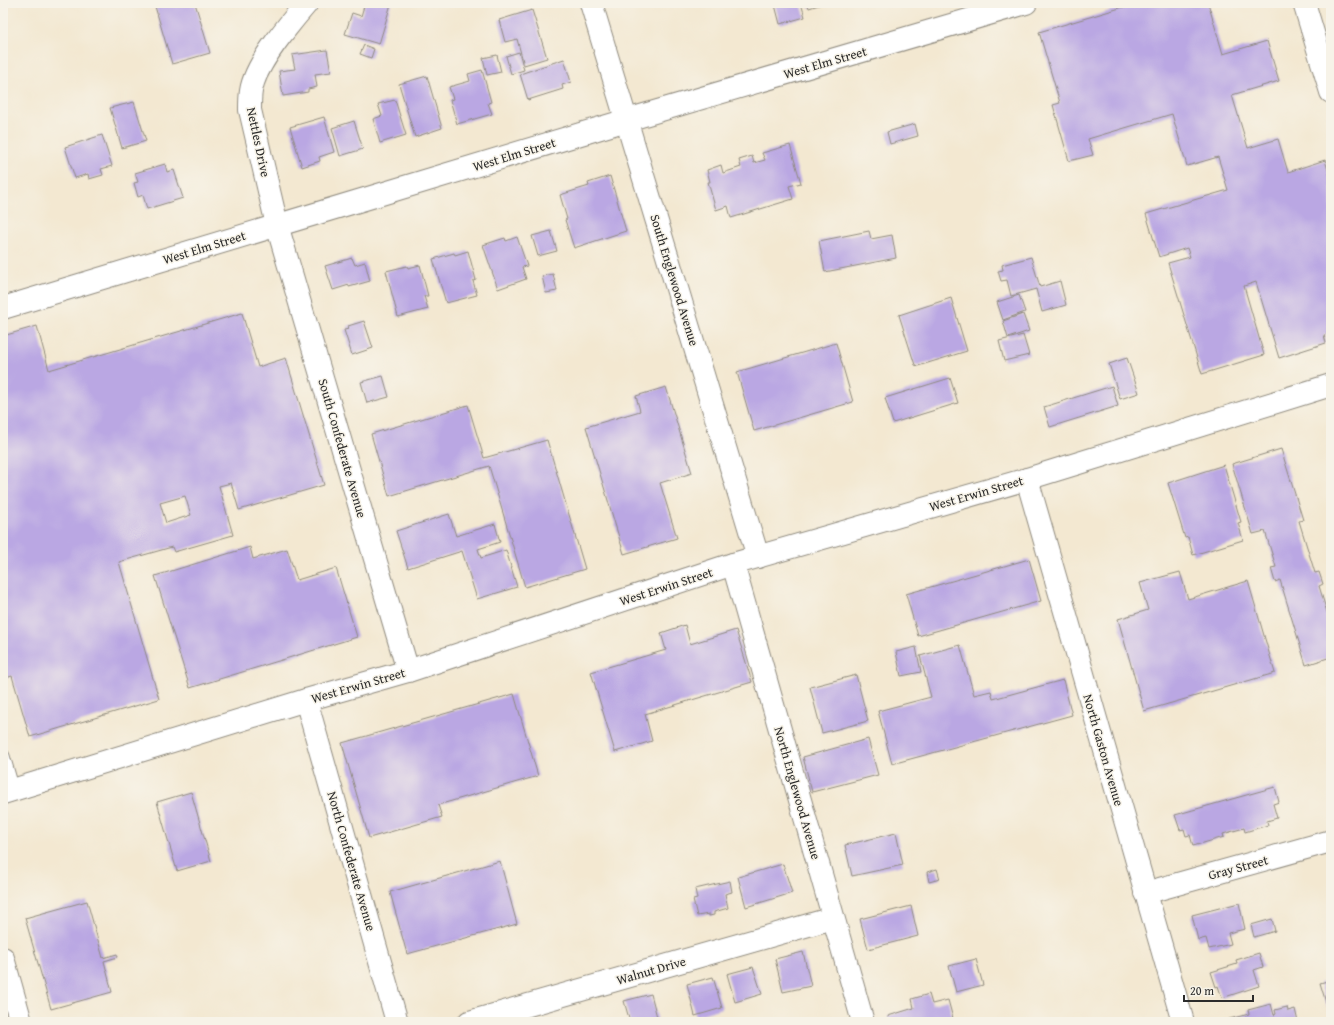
<svg xmlns="http://www.w3.org/2000/svg" width="1334" height="1025" font-family="'Gentium Book Plus',serif">
<style>
.building{fill:#baa7e3;fill-rule:evenodd}
.lines{fill:none;stroke-linecap:round;stroke-linejoin:round}
.service-casing{stroke:#8f8a7e;stroke-width:15}
.minor-casing{stroke:#8f8a7e;stroke-width:24}
.secondary-casing{stroke:#8f8a7e;stroke-width:24}
.service{stroke:#fff;stroke-width:13}
.minor{stroke:#fff;stroke-width:22}
.secondary{stroke:#fff;stroke-width:22}
.labels{text-anchor:middle;stroke-width:3;stroke-linejoin:round;paint-order:stroke}
.street-label{font-size:13px;fill:#2b2b2b;stroke:#f7f3e8}
</style>
<rect width="100%" height="100%" fill="#f7f3e8"/>
<filter id="ink" filterUnits="userSpaceOnUse"><feTurbulence type="fractalNoise" baseFrequency=".025" numOctaves="2"/><feDisplacementMap in="SourceGraphic" scale="8" xChannelSelector="R" yChannelSelector="G"/><feConvolveMatrix kernelMatrix="1 2 1 2 8 2 1 2 1" color-interpolation-filters="sRGB"/></filter>
<filter id="wash" filterUnits="userSpaceOnUse"><feTurbulence type="fractalNoise" baseFrequency=".012" numOctaves="4" result="noise"/><feDisplacementMap in="SourceGraphic" scale="16" xChannelSelector="R" yChannelSelector="G"/><feGaussianBlur stdDeviation="0.9" result="paint"/><feColorMatrix in="noise" values="0 0 0 0 0 0 0 0 0 0 0 0 0 0 0 0 0 1.4 0 .05"/><feComposite in="paint" operator="in"/></filter>
<g filter="url(#wash)">
<rect width="100%" height="100%" fill="#f3e8d1"/>
<g id="blocks">
<g class="building">
<polygon points="154,3 195,3 210,53 172,64"/>
<polygon points="365,3 387,3 391,4 379,44 345,34 352,13 361,16"/>
<polygon points="782,3 801,3 805,17 780,24 775,5"/>
<polygon points="807,3 825,3 809,8"/>
<polygon points="1137,3 1208,3 1223,54 1267,41 1279,81 1232,95 1248,148 1278,139 1288,172 1325,160 1331,180 1331,333 1324,335 1326,343 1279,358 1256,282 1244,286 1264,355 1202,374 1168,263 1190,257 1187,248 1159,257 1146,214 1228,190 1218,157 1187,166 1172,114 1088,139 1093,155 1069,161 1053,105 1060,103 1039,32"/>
<polygon points="532,10 547,58 524,65 517,39 505,42 499,20"/>
<polygon points="364,45 374,49 371,58 360,54"/>
<polygon points="327,50 331,72 315,74 317,87 308,89 308,92 283,96 279,71 295,69 292,55"/>
<polygon points="519,52 524,70 511,74 506,56"/>
<polygon points="497,55 501,72 487,75 483,58"/>
<polygon points="564,59 571,82 562,85 563,89 528,100 520,74"/>
<polygon points="482,70 491,102 488,103 492,114 457,124 450,100 453,99 449,87 470,81 468,74"/>
<polygon points="427,76 442,128 415,137 399,84"/>
<polygon points="395,100 406,135 380,143 373,119 382,116 378,104"/>
<polygon points="134,102 146,141 122,148 110,108"/>
<polygon points="324,117 334,152 319,157 320,161 302,167 290,127"/>
<polygon points="354,121 363,149 340,156 332,128"/>
<polygon points="915,124 918,136 890,144 887,132"/>
<polygon points="102,135 112,166 101,169 103,175 89,179 88,174 75,178 65,147"/>
<polygon points="790,145 801,183 789,186 793,199 731,218 728,206 716,210 708,182 710,182 707,170 721,165 723,173 741,167 739,160 752,156 754,163 765,160 762,153"/>
<polygon points="165,164 167,172 174,170 183,198 147,209 143,195 138,197 134,183 138,182 135,173"/>
<polygon points="610,176 626,231 574,248 565,220 567,219 560,195 589,186 588,183"/>
<polygon points="551,231 557,251 538,256 532,236"/>
<polygon points="869,231 871,239 892,235 896,258 825,272 819,241"/>
<polygon points="517,237 527,266 522,267 526,279 498,289 483,245 505,238 506,241"/>
<polygon points="468,251 476,280 473,281 477,295 446,303 433,259 454,253 455,255"/>
<polygon points="1031,257 1040,287 1060,281 1066,305 1042,312 1036,289 1011,296 1007,280 1001,281 998,271 1003,270 1002,265"/>
<polygon points="352,258 355,265 365,262 370,281 349,287 349,285 333,290 325,266"/>
<polygon points="420,265 428,296 424,296 428,309 398,317 386,271 407,266 408,268"/>
<polygon points="553,274 557,291 546,293 542,276"/>
<polygon points="1019,295 1025,312 1003,320 997,302"/>
<polygon points="951,298 967,351 918,366 915,365 899,315"/>
<path d="M 242,313 L 258,367 L 286,358 L 324,485 L 239,510 L 231,483 L 219,486 L 233,535 L 174,552 L 172,547 L 119,562 L 159,699 L 30,737 L 12,676 L 3,679 L 3,336 L 37,326 L 49,370 ZM 185,496 L 191,515 L 166,523 L 160,503 Z"/>
<polygon points="1023,314 1029,331 1008,338 1003,321"/>
<polygon points="364,321 373,348 352,355 344,330 349,329 348,326"/>
<polygon points="1023,335 1029,355 1004,361 999,341"/>
<polygon points="836,343 853,402 754,431 737,372"/>
<polygon points="1127,358 1139,393 1120,399 1109,364"/>
<polygon points="383,376 389,397 367,403 361,382"/>
<polygon points="950,378 958,403 893,423 885,398"/>
<polygon points="1112,386 1118,406 1050,427 1044,407"/>
<polygon points="666,387 692,473 660,483 677,538 624,554 586,427 640,411 636,396"/>
<polygon points="468,405 484,458 547,440 585,569 525,587 489,466 389,496 371,434"/>
<polygon points="1281,449 1303,520 1299,521 1315,573 1319,572 1323,584 1319,586 1331,625 1331,657 1306,665 1280,580 1275,582 1271,568 1276,567 1265,531 1253,534 1232,464"/>
<polygon points="1224,465 1241,522 1238,523 1243,540 1193,555 1188,537 1185,538 1168,483"/>
<polygon points="449,514 456,536 495,524 500,542 478,549 481,558 506,550 517,587 477,599 462,551 408,568 396,531"/>
<polygon points="250,547 253,559 287,549 297,580 336,568 357,637 190,688 155,576"/>
<polygon points="1029,559 1041,601 918,636 906,594"/>
<polygon points="1180,572 1188,599 1248,581 1275,673 1144,711 1118,619 1148,610 1140,583"/>
<polygon points="685,625 690,644 736,630 752,682 645,714 652,741 615,752 591,672 666,650 661,633"/>
<polygon points="960,645 974,695 991,691 993,699 1063,680 1072,715 892,764 878,711 931,697 920,656"/>
<polygon points="916,647 921,672 901,676 896,652"/>
<polygon points="856,675 868,721 822,733 810,687"/>
<polygon points="514,694 538,776 438,805 442,817 369,838 342,743"/>
<polygon points="868,739 878,775 812,792 803,757"/>
<polygon points="1275,787 1279,802 1273,804 1277,818 1267,821 1268,825 1245,832 1244,828 1223,834 1224,837 1193,846 1190,835 1186,836 1184,829 1180,830 1175,815"/>
<polygon points="191,792 211,861 177,871 157,802"/>
<polygon points="896,833 903,865 852,876 845,845"/>
<polygon points="500,861 517,924 407,954 390,892"/>
<polygon points="783,864 792,893 746,907 738,877"/>
<polygon points="937,869 940,879 929,882 927,872"/>
<polygon points="730,881 732,892 725,894 728,908 714,912 714,915 709,916 709,914 697,916 693,900 697,899 695,889"/>
<polygon points="87,901 103,958 117,954 118,957 104,961 112,992 51,1009 25,918"/>
<polygon points="1239,903 1245,929 1228,933 1231,944 1209,949 1206,938 1198,940 1192,915"/>
<polygon points="911,906 918,936 868,949 860,919"/>
<polygon points="1272,919 1275,931 1254,937 1251,925"/>
<polygon points="803,952 811,986 783,992 775,959"/>
<polygon points="1259,953 1263,967 1254,970 1259,986 1222,998 1218,986 1216,987 1211,972 1237,964 1236,960"/>
<polygon points="976,959 983,985 956,992 949,966"/>
<polygon points="753,967 762,994 735,1002 727,974"/>
<polygon points="713,977 722,1008 695,1016 687,984"/>
<polygon points="1331,980 1331,1019 1320,983"/>
<polygon points="651,994 658,1021 654,1022 630,1022 624,1001"/>
<polygon points="929,994 932,1004 948,1000 954,1022 889,1022 888,1016 914,1008 912,999"/>
<polygon points="1271,1004 1274,1015 1276,1014 1275,1010 1287,1007 1288,1011 1295,1009 1298,1022 1230,1022 1229,1019 1249,1014 1248,1010"/>
</g>
</g>
</g>
<g filter="url(#ink)">
<use href="#blocks" fill-opacity="0" stroke="#8f8a7e" stroke-width="1"/>
<g class="lines">
<g class="service-casing">
<polyline id="service" points="3,756 13,790"/>
</g>
<g class="minor-casing">
<g id="minor">
<path d="M 307,3 C 289,24 255,64 251,91 C 250,97 250,104 250,110 L 277,225 L 408,671"/>
<polyline points="591,3 758,557"/>
<polyline points="1304,3 1331,92"/>
<polyline points="3,308 627,120 1026,3"/>
<polyline points="1027,479 1183,1022"/>
<polyline points="733,564 863,1022"/>
<polyline points="306,700 397,1022"/>
<polyline points="1145,893 1331,841"/>
<polyline points="3,958 21,1022"/>
<polyline points="469,1022 833,918"/>
</g>
</g>
<g class="secondary-casing">
<polyline id="secondary" points="3,793 306,700 408,671 733,564 1027,479 1331,385"/>
</g>
<use href="#service" class="service"/>
<use href="#minor" class="minor"/>
<use href="#secondary" class="secondary"/>
</g>
</g>
<g class="labels">
<g class="street-label">
<text transform="translate(825 62) rotate(-16)" y="5">West Elm Street</text>
<text transform="translate(259 142) rotate(78)" y="5">Nettles Drive</text>
<text transform="translate(514 154) rotate(-17)" y="5">West Elm Street</text>
<text transform="translate(204 247) rotate(-17)" y="5">West Elm Street</text>
<text transform="translate(675 280) rotate(73)" y="5">South Englewood Avenue</text>
<text transform="translate(343 448) rotate(74)" y="5">South Confederate Avenue</text>
<text transform="translate(976 493) rotate(-16)" y="5">West Erwin Street</text>
<text transform="translate(666 586) rotate(-18)" y="5">West Erwin Street</text>
<text transform="translate(358 685) rotate(-16)" y="5">West Erwin Street</text>
<text transform="translate(1104 750) rotate(74)" y="5">North Gaston Avenue</text>
<text transform="translate(798 793) rotate(74)" y="5">North Englewood Avenue</text>
<text transform="translate(352 861) rotate(74)" y="5">North Confederate Avenue</text>
<text transform="translate(1238 867) rotate(-15)" y="5">Gray Street</text>
<text transform="translate(651 970) rotate(-16)" y="5">Walnut Drive</text>
</g>
</g>
<rect width="1334" height="1025" fill="none" stroke="#f7f3e8" stroke-width="16"/>
<path d="M1184 995v6h69v-6" fill="none" stroke="#2b2b2b" stroke-width="2"/>
<text x="1190" y="995" font-size="12" fill="#2b2b2b" stroke="#f7f3e8" stroke-width="3" paint-order="stroke">20 m</text>
</svg>
